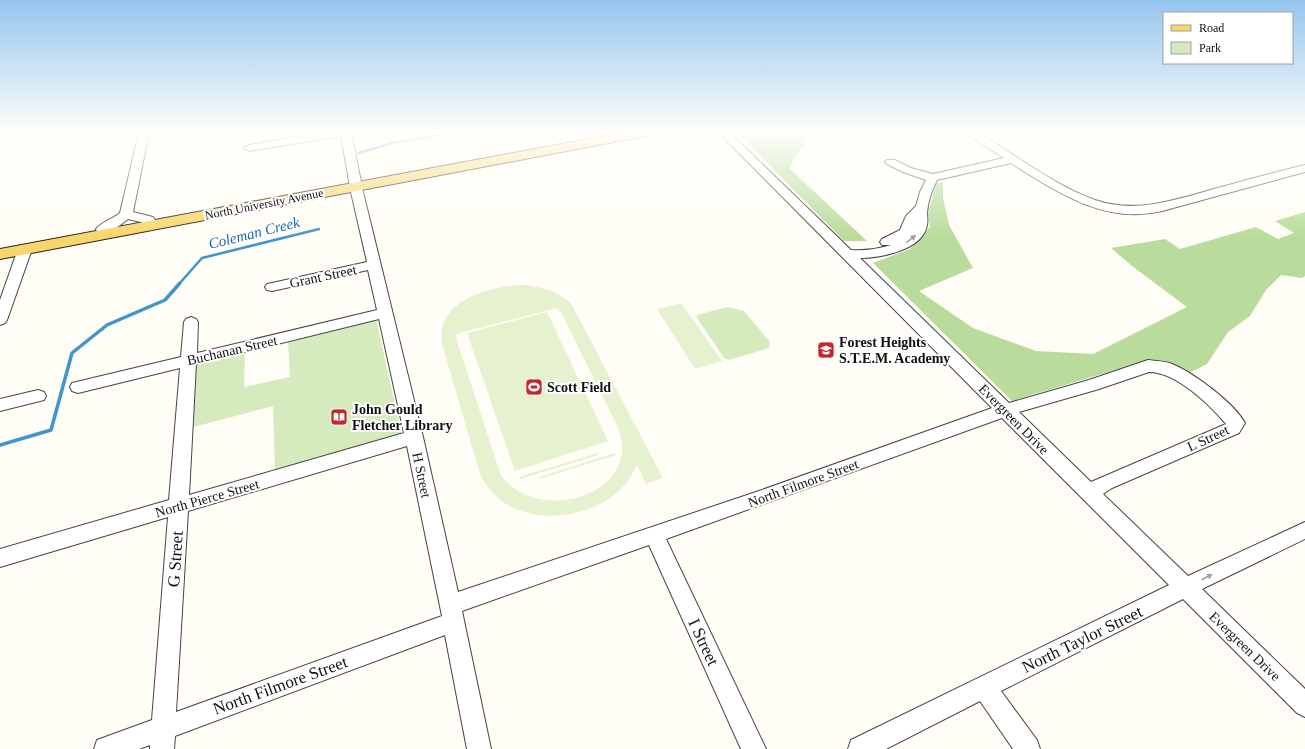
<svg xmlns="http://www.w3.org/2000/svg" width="1305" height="749" font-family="'Times New Roman',serif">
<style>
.green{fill:#d5ebbd}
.forest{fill:#b9dc9c}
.pitch{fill:#e6f2cf;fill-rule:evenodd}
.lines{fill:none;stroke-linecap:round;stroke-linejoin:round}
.stream-far1{stroke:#3f96cf;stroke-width:2.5}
.stream{stroke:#3f96cf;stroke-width:3.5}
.minor-casing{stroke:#444;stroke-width:2}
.major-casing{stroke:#222;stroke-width:2}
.minor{fill:#fff;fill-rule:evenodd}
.major{fill:#f9d66b;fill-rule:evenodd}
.oneway{fill:#a0a0a0}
.labels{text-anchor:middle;stroke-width:4;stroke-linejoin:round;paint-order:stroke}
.far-street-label{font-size:12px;fill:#111;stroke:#fff}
.street-label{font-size:14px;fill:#111;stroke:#fff}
.poi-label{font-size:14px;font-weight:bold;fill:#111;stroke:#fff;text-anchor:start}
.water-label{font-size:15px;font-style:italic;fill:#1768a6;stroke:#fff}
.near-street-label{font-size:17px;fill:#111;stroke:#fff}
</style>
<rect width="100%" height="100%" fill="#fffdf5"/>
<g class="green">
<polygon points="727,307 744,311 770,342 769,348 729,360 724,358 697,318 697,315"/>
<polygon points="376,318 402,437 275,474 273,406 190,428 193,362 245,350 244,387 290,377 288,340"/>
</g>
<g class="forest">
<polygon points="737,132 811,132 805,137 804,146 793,159 790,169 867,241 844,241"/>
<polygon points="943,182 943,198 949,225 973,268 919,291 973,328 1036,351 1093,354 1187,307 1132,266 1111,248 1165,239 1180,249 1256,227 1278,239 1294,233 1275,221 1305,212 1305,276 1302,278 1281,275 1266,290 1250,316 1228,332 1207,364 1187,374 1152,359 1012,401 873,263 910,249 930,227 928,214 936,184"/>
</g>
<g class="pitch">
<path d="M 526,285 C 544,287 560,292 572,305 L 663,478 L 646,484 L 637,465 C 632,475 626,485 618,492 C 577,527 500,526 479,471 L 442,344 C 434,300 492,285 526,285 ZM 557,308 L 562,314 L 619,430 C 641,494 541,526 501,476 L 457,341 L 456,334 Z"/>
<polygon points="681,303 722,361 695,369 657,309"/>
<polygon points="547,312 608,441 515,471 467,333"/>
<polygon points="598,453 598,455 520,479 519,477"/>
<polygon points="615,453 616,455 539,479 539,477"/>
</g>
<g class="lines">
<g class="stream-far1">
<polyline points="359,153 392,143 457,132"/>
<polyline points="179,284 202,258 319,229"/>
</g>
<polyline class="stream" points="0,445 51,430 72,353 107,325 165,300 180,283"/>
<g class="minor-casing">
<g id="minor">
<path d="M 139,132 L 149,132 L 133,212 L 153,217 L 155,220 L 153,223 L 149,224 L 128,219 C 120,226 108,234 97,232 L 96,229 C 101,222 113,219 120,213 Z"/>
<path d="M 327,132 L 351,132 L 363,192 L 423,437 L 458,592 L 759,491 L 992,408 L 718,132 L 729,132 L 851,250 C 865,251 878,249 891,245 L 882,245 L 880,242 L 882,239 L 900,230 L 906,216 L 916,206 L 920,192 L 926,180 L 903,172 L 887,164 L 885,162 L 887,160 L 895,160 L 911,168 L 933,174 L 1004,158 L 966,134 L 965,132 L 977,132 C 1014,154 1055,186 1095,200 C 1135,214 1175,200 1214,189 C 1244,181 1275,172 1305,165 L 1305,172 L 1162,211 C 1105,225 1057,192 1011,163 L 937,180 C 932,190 928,201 927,213 C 927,217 928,221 927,225 C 923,250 881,258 860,258 L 1009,403 L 1089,380 L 1148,360 C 1156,361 1165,361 1172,364 C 1194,373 1234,403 1245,423 L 1239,433 L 1112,488 L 1103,494 L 1188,576 L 1305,522 L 1305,539 L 1202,589 L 1305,689 L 1305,717 L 1297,713 L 1183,599 L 1001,691 L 1037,740 L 1040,749 L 1013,749 L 980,701 L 886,749 L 848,749 L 851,740 L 1169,585 L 1002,418 L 666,539 L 766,749 L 741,749 L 649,545 L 462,611 L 491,749 L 467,749 L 445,635 L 175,736 L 174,749 L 150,749 L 150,745 L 139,749 L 94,749 L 97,740 L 152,720 L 168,517 L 0,567 L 0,549 L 169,500 L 180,368 L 78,393 L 72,391 L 70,387 L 72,383 L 181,357 L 184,322 L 186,319 L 191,317 L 196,319 L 198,322 L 197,353 L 377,310 L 368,270 L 272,291 L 267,290 L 265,287 L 267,284 L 272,283 L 367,262 L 351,192 L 341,136 L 249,151 L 244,148 L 249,145 ZM 379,319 L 404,433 L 189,495 L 196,364 ZM 1149,372 C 1176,372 1209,404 1226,424 L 1091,482 L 1019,412 L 1099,389 ZM 407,446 L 442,616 L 176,712 L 188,511 Z"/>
<polygon points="25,245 30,246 32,249 7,320 5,323 0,325 0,300 18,249 20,246"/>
<polygon points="38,390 44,392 46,396 44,400 0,411 0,399"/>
</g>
</g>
<g class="major-casing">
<polygon id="major" points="625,132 652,132 650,135 645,136 0,259 0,249"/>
</g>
<use href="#minor" class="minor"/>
<use href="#major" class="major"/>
</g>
<defs><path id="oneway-solid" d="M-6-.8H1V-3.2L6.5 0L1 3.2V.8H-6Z"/></defs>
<g class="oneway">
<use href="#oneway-solid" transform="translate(911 239) rotate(-37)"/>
<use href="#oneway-solid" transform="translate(1207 577) rotate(-27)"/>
</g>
<linearGradient id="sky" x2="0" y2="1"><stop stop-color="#95c6ee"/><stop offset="0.56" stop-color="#fffefa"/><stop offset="1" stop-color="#fffefa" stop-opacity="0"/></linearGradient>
<rect width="1305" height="237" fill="url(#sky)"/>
<defs>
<g id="school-square" transform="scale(0.9)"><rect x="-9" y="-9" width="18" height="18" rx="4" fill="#c4262e" stroke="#fff"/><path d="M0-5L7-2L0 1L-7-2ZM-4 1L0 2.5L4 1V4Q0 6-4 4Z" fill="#fff"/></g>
<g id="stadium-square" transform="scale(0.9)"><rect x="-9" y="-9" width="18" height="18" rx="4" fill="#c4262e" stroke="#fff"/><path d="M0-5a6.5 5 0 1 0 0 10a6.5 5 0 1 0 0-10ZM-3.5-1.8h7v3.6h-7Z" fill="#fff"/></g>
<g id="library-square" transform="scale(0.9)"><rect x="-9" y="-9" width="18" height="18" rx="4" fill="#c4262e" stroke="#fff"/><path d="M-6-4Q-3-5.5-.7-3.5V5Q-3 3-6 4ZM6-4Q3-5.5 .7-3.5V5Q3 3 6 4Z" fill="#fff"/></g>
</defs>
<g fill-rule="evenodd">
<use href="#school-square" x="826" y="350"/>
<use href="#stadium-square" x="534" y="387"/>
<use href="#library-square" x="339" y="417"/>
</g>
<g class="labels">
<g class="far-street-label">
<text transform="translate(264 204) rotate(-11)" y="4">North University Avenue</text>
</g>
<g class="street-label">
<text transform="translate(323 276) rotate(-12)" y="5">Grant Street</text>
<text transform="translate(232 350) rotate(-13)" y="5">Buchanan Street</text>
<text transform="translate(1014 419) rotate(45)" y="5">Evergreen Drive</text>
<text transform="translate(1208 438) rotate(-25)" y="5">L Street</text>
<text transform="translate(422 475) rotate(78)" y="5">H Street</text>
<text transform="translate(803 483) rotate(-20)" y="5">North Filmore Street</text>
<text transform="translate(207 498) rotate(-16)" y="5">North Pierce Street</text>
<text transform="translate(1245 646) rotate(44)" y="5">Evergreen Drive</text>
</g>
<g class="poi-label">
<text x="839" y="347">Forest Heights<tspan x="839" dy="16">S.T.E.M. Academy</tspan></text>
<text x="547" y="392">Scott Field</text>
<text x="352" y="414">John Gould<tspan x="352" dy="16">Fletcher Library</tspan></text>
</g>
<g class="water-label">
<text transform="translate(254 233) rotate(-14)" y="5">Coleman Creek</text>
</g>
<g class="near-street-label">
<text transform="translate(175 559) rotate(-86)" y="6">G Street</text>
<text transform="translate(1082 639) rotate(-26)" y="6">North Taylor Street</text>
<text transform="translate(704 642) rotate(65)" y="6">I Street</text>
<text transform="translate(280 685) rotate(-20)" y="6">North Filmore Street</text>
</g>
</g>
<rect x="1163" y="12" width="130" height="52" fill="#ffffff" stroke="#a0a0a0"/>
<rect x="1171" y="25" width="20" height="6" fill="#f9d66b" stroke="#a0a0a0"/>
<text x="1199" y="32" font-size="12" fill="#111111">Road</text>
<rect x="1171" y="42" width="20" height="12" fill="#d5ebbd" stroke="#a0a0a0"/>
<text x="1199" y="52" font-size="12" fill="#111111">Park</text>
</svg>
